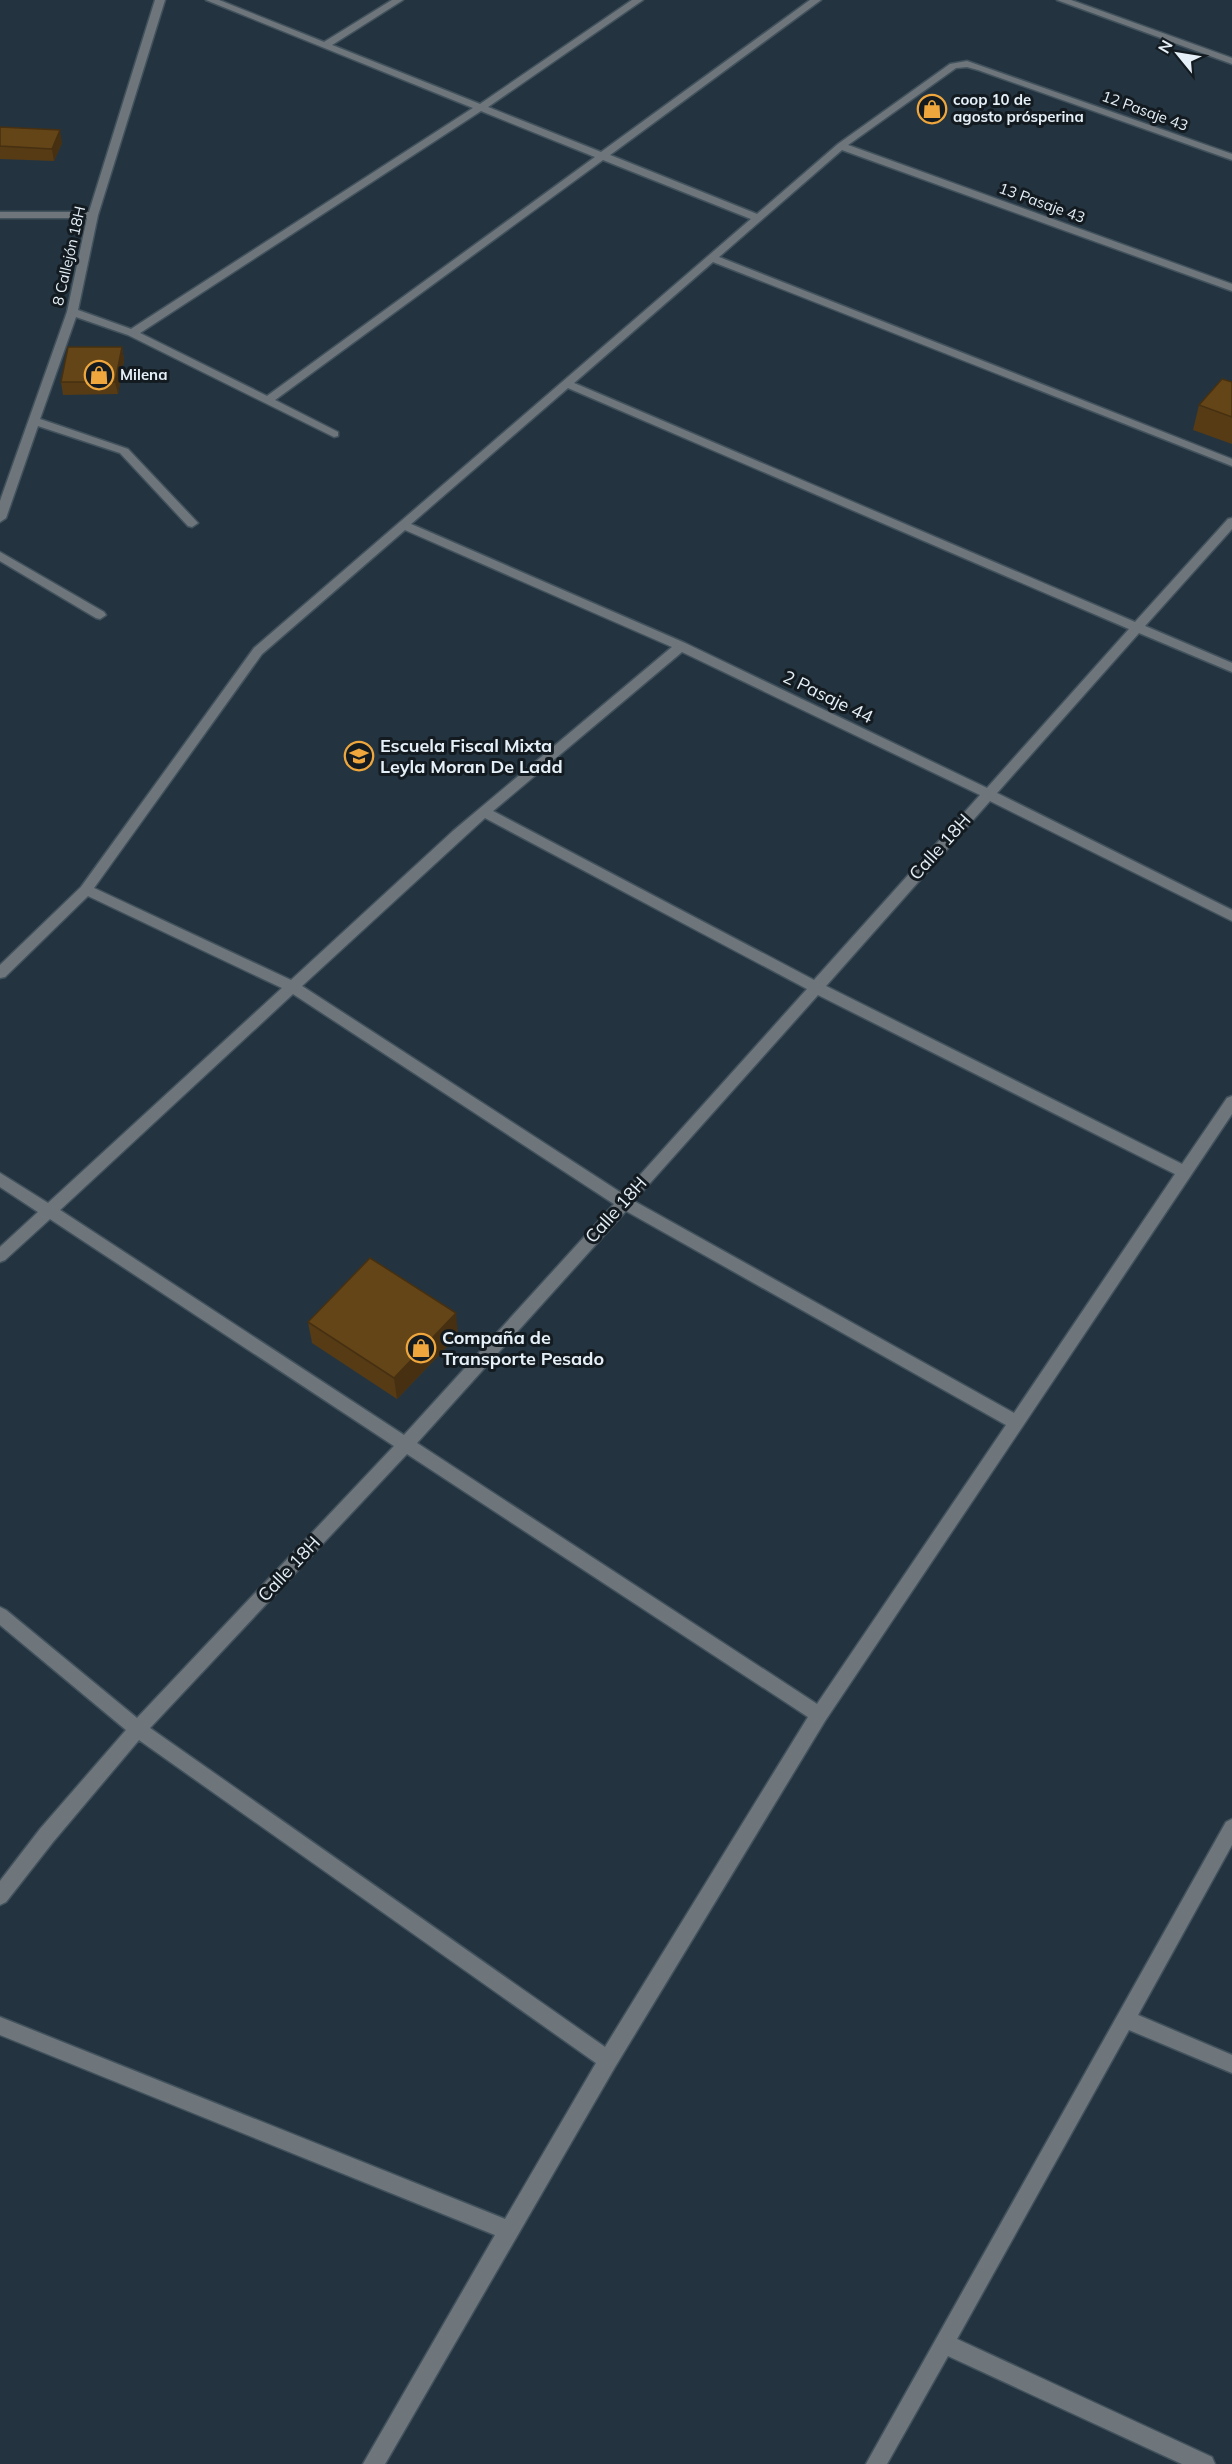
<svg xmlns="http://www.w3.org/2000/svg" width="1232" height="2464" font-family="Mulish,sans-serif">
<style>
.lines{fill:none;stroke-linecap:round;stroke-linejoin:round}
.minor-casing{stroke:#42525d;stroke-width:3}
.minor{fill:#6e767c;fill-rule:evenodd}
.wall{fill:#563b15}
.shaded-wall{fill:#463011}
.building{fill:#644518;stroke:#463011;stroke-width:1.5}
.labels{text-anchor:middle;stroke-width:6;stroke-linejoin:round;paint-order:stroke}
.far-poi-label{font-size:15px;font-weight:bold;fill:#e5eff7;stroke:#131b20;text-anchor:start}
.far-street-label{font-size:15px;fill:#e5eff7;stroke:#131b20}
.street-label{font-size:18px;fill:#e5eff7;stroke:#131b20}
.poi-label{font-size:18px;font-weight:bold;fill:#e5eff7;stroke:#131b20;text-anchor:start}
</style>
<rect width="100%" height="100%" fill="#233440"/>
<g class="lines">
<g class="minor-casing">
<g id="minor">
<path d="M 155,0 L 165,0 L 98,215 L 78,310 L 131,329 L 473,108 L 206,0 L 219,0 L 324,42 L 392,0 L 403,0 L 332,45 L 480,104 L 632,0 L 643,0 L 488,107 L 601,152 L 810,0 L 821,0 L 610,155 L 757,214 L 838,144 L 950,64 L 967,61 L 1232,154 L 1232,160 L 978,70 L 967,67 L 956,68 L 848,145 L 1232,284 L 1232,291 L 842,150 L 719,257 L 1232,459 L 1232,466 L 713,262 L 574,383 L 1135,622 L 1228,519 L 1232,518 L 1232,529 L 1145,626 L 1232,663 L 1232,672 L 1139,633 L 997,793 L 1232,910 L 1232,921 L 990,801 L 826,986 L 1182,1164 L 1227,1098 L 1232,1096 L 1232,1114 L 825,1721 L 615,2067 L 385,2464 L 363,2464 L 495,2235 L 0,2035 L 0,2017 L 505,2219 L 596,2063 L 139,1740 L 53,1842 L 6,1902 L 0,1905 L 0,1881 L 40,1829 L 126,1730 L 0,1625 L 0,1607 L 6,1610 L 137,1718 L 394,1446 L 50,1219 L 5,1260 L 0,1262 L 0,1247 L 38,1212 L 0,1187 L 0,1173 L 48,1203 L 282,988 L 88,896 L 5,977 L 0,978 L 0,965 L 81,887 L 254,648 L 751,219 L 603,160 L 275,400 L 338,432 L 338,436 L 334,437 L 128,335 L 76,317 L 40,419 L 128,449 L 198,523 L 192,527 L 188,526 L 120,453 L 38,426 L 6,518 L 0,522 L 0,501 L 67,312 L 87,218 L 0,218 L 0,212 L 89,212 ZM 481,111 L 595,157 L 267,396 L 140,333 ZM 568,388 L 1129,629 L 987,788 L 685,643 L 411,524 ZM 405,530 L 672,647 L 453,831 L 291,980 L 94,888 L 262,654 ZM 682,652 L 980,795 L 814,980 L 493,811 ZM 485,818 L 807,989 L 623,1194 L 302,986 ZM 293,994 L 614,1204 L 404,1435 L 60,1210 ZM 818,995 L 1175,1174 L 1014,1413 L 634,1201 ZM 626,1211 L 1006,1425 L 817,1704 L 417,1443 ZM 407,1454 L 808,1717 L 605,2047 L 150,1728 Z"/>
<polygon points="1057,0 1071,0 1232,58 1232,64"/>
<polygon points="0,552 104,612 106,615 100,619 96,618 0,561"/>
<polygon points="1232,1819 1232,1845 1138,2015 1232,2055 1232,2073 1129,2030 957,2339 1212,2457 1215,2464 1182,2464 948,2356 887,2464 866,2464 1226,1822"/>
</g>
</g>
<use href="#minor" class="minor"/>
</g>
<g class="wall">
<polygon points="0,127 62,143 54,161 0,159"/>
<polygon points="122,347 124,360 118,394 63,395 61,382"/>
<polygon points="1232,382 1232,444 1193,430 1199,405"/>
<polygon points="308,1322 458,1335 397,1399 312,1343"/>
</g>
<g class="shaded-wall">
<polygon points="60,130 62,143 54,161 52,149"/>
<polygon points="122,347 124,360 118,394 115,382"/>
<polygon points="456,1313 458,1335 397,1399 394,1378"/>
</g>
<g class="building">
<polygon points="0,127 60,130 52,149 0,146"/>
<polygon points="68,347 122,347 115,382 61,382"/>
<polygon points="1222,379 1232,382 1232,417 1199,405"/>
<polygon points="370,1258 456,1313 394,1378 308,1322"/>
</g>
<defs>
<g id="shop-ring" transform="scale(1.5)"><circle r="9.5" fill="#131b20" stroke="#efa73d" stroke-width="1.5"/><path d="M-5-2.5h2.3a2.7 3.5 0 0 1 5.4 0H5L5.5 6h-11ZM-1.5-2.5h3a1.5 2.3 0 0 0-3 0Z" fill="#efa73d"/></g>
<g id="school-ring" transform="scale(1.5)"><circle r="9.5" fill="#131b20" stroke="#efa73d" stroke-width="1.5"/><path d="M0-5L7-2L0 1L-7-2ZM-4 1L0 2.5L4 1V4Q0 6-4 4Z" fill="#efa73d"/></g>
</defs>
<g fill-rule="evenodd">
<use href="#shop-ring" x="932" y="109"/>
<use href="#shop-ring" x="99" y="375"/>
<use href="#school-ring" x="359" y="756"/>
<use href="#shop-ring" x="421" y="1348"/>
</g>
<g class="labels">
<g class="far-poi-label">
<text x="953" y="105">coop 10 de<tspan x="953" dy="17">agosto prósperina</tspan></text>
<text x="120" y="380">Milena</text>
</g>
<g class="far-street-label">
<text transform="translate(1145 111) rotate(20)" y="5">12 Pasaje 43</text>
<text transform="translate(1042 203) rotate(20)" y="5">13 Pasaje 43</text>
<text transform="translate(69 256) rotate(-77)" y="5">8 Callejón 18H</text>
</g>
<g class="street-label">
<text transform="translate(828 697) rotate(26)" y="6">2 Pasaje 44</text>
<text transform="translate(940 847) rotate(-48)" y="6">Calle 18H</text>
<text transform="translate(616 1210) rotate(-48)" y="6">Calle 18H</text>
<text transform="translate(289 1569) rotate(-47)" y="6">Calle 18H</text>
</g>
<g class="poi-label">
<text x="380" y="752">Escuela Fiscal Mixta<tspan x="380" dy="21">Leyla Moran De Ladd</tspan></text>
<text x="442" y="1344">Compaña de<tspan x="442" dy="21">Transporte Pesado</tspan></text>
</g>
</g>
<g transform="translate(1178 54) rotate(300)" stroke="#131b20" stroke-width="4.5" paint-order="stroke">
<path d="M0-4.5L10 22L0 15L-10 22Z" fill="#e5eff7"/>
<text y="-9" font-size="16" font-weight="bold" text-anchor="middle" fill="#e5eff7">N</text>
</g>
</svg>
